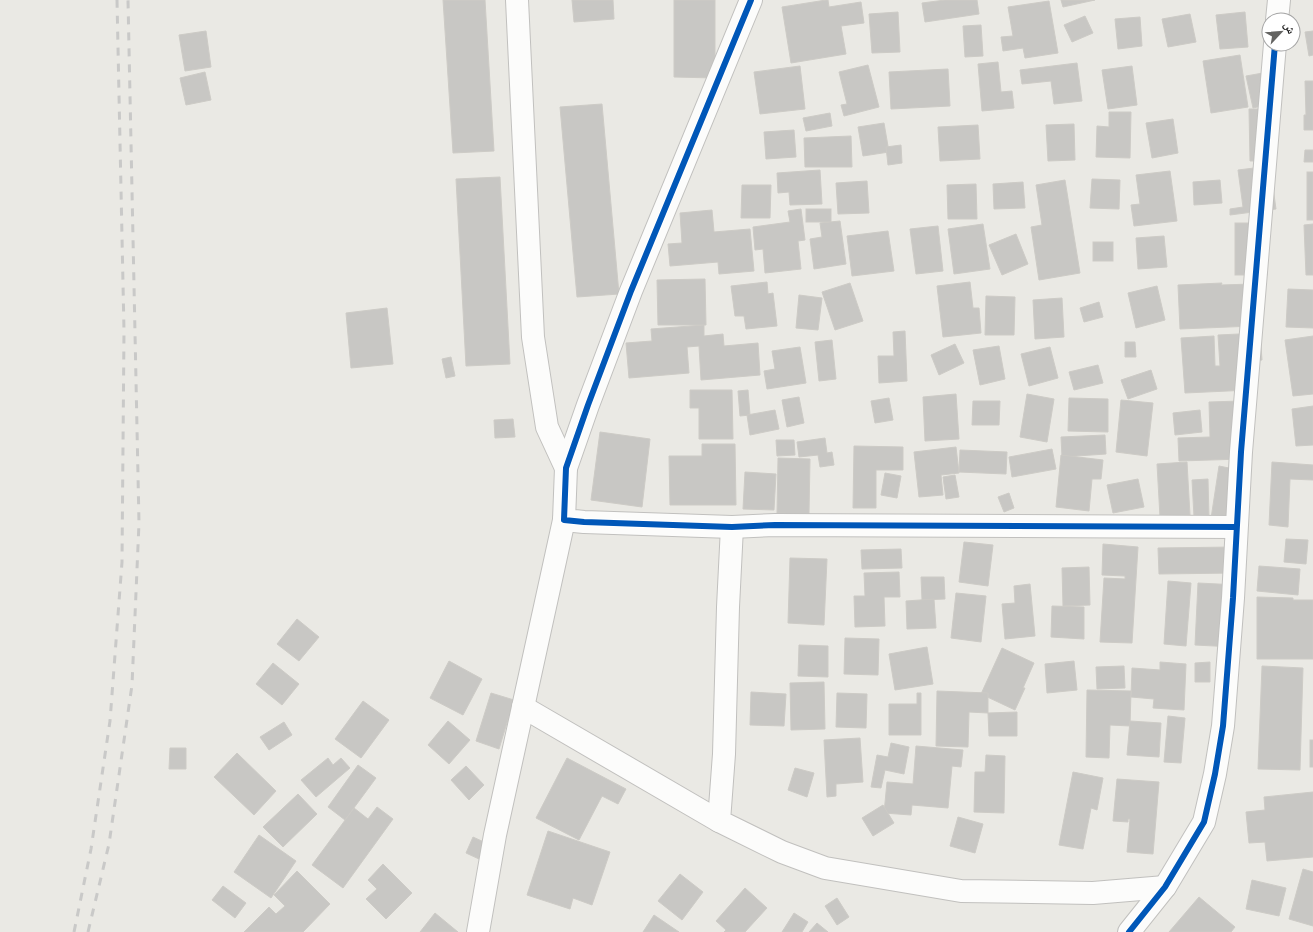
<svg xmlns="http://www.w3.org/2000/svg" width="1313" height="932" font-family="'Asap Condensed','Noto Naskh Arabic',sans-serif">
<style>
.building{fill:#c8c7c4;stroke:#cdcbc6}
.lines{fill:none;stroke-linecap:round;stroke-linejoin:round}
.minor-casing{stroke:#c1c0be;stroke-width:24}
.minor{stroke:#fcfcfb;stroke-width:22}
.rail{stroke:#c9c9c8;stroke-width:3;stroke-dasharray:8 8;stroke-linecap:butt}
.cycleway-casing{stroke:#fff;stroke-width:8}
.cycleway{stroke:#0057b8;stroke-width:6}
</style>
<rect width="100%" height="100%" fill="#eae9e4"/>
<g class="building">
<polygon points="443,0 485,0 494,151 453,153"/>
<polygon points="572,0 613,0 614,19 574,22"/>
<polygon points="674,0 715,0 715,78 674,77"/>
<polygon points="826,0 828,0 829,7 861,2 864,23 841,26 846,54 791,63 782,7"/>
<polygon points="945,0 977,0 979,14 925,22 922,3"/>
<polygon points="1061,0 1095,0 1063,7"/>
<polygon points="1049,1 1058,53 1025,58 1023,48 1003,51 1001,37 1013,36 1008,7"/>
<polygon points="898,12 900,52 872,53 869,14"/>
<polygon points="1245,12 1248,47 1220,49 1216,15"/>
<polygon points="1190,14 1196,42 1168,47 1162,19"/>
<polygon points="1085,16 1093,33 1072,42 1064,25"/>
<polygon points="1140,17 1142,46 1118,49 1115,19"/>
<polygon points="981,25 983,56 965,57 963,26"/>
<polygon points="206,31 211,67 185,71 179,35"/>
<polygon points="1313,31 1313,55 1309,56 1305,32"/>
<polygon points="1240,55 1248,107 1211,113 1203,61"/>
<polygon points="998,62 1001,92 1012,91 1014,108 982,111 978,64"/>
<polygon points="1077,63 1082,101 1054,104 1051,81 1022,84 1020,70"/>
<polygon points="868,65 879,107 844,116 841,105 847,104 839,72"/>
<polygon points="800,66 805,109 760,114 754,72"/>
<polygon points="1132,66 1137,105 1108,109 1102,70"/>
<polygon points="948,69 950,106 891,109 889,72"/>
<polygon points="1274,71 1280,102 1253,108 1246,76"/>
<polygon points="205,72 211,100 186,105 180,78"/>
<polygon points="1305,81 1313,81 1313,130 1304,130 1304,115 1306,115"/>
<polygon points="602,104 619,294 577,297 560,107"/>
<polygon points="1249,109 1276,109 1276,161 1250,161"/>
<polygon points="1109,112 1131,112 1130,158 1096,157 1097,126 1109,127"/>
<polygon points="830,113 832,126 806,131 803,118"/>
<polygon points="1173,119 1178,153 1152,158 1146,123"/>
<polygon points="884,123 889,152 863,156 858,127"/>
<polygon points="1074,124 1075,160 1048,161 1046,125"/>
<polygon points="978,125 980,159 940,161 938,127"/>
<polygon points="794,130 796,157 766,159 764,132"/>
<polygon points="851,136 852,167 805,167 804,138"/>
<polygon points="901,145 902,163 888,165 886,147"/>
<polygon points="1305,150 1313,150 1313,162 1304,162"/>
<polygon points="1270,166 1276,209 1230,215 1230,209 1243,207 1238,170"/>
<polygon points="820,170 822,204 790,205 789,192 778,193 777,173"/>
<polygon points="1170,171 1177,221 1134,226 1131,205 1140,204 1136,175"/>
<rect x="1307" y="172" width="6" height="48"/>
<polygon points="500,177 510,364 466,366 456,179"/>
<polygon points="1092,179 1120,180 1119,209 1090,208"/>
<polygon points="1065,180 1080,273 1039,280 1031,227 1042,225 1036,185"/>
<polygon points="1220,180 1222,203 1194,205 1193,182"/>
<polygon points="867,181 869,213 838,214 836,183"/>
<polygon points="1023,182 1025,208 994,209 993,184"/>
<polygon points="976,184 977,219 948,219 947,185"/>
<polygon points="742,185 771,185 770,218 741,218"/>
<polygon points="801,209 805,240 798,241 801,269 765,273 763,249 755,250 753,227 790,222 788,211"/>
<rect x="806" y="209" width="25" height="13"/>
<polygon points="712,210 714,232 750,229 754,271 719,274 718,262 670,266 668,244 682,243 680,213"/>
<polygon points="840,221 846,264 814,269 810,239 822,237 820,223"/>
<rect x="1235" y="223" width="32" height="52"/>
<polygon points="983,224 990,269 954,274 948,229"/>
<polygon points="1313,224 1313,275 1306,275 1304,225"/>
<polygon points="938,226 943,271 916,274 910,229"/>
<polygon points="888,231 894,271 852,276 847,236"/>
<polygon points="1016,234 1028,264 1002,275 989,245"/>
<polygon points="1164,236 1167,267 1138,269 1136,238"/>
<rect x="1093" y="242" width="20" height="19"/>
<polygon points="705,279 706,325 658,325 657,280"/>
<polygon points="767,282 768,294 773,293 777,326 746,329 744,316 735,316 731,286"/>
<polygon points="970,282 973,308 979,308 981,333 943,337 937,286"/>
<polygon points="850,283 863,321 835,330 822,292"/>
<polygon points="1222,283 1221,285 1252,284 1253,326 1180,329 1178,285"/>
<polygon points="1157,286 1165,320 1136,328 1128,293"/>
<polygon points="1288,289 1313,290 1313,328 1286,327"/>
<polygon points="799,295 822,298 818,330 796,328"/>
<polygon points="986,296 1015,297 1014,335 985,335"/>
<polygon points="1062,298 1064,337 1035,339 1033,300"/>
<polygon points="1099,302 1103,317 1084,322 1080,308"/>
<polygon points="387,308 393,364 351,368 346,313"/>
<polygon points="704,325 704,336 723,334 724,346 758,343 760,375 701,380 699,346 687,347 689,373 629,378 626,343 652,341 651,329"/>
<polygon points="905,331 907,381 879,383 878,356 894,356 893,332"/>
<polygon points="1260,333 1262,360 1247,361 1249,390 1185,393 1181,338 1214,336 1215,366 1220,366 1218,335"/>
<polygon points="1313,336 1313,394 1293,396 1285,340"/>
<polygon points="832,340 836,379 819,381 815,342"/>
<polygon points="1125,342 1135,342 1136,357 1125,357"/>
<polygon points="955,344 964,363 939,375 931,355"/>
<polygon points="999,346 1005,379 980,385 973,350"/>
<polygon points="800,347 806,383 767,389 764,371 775,369 772,351"/>
<polygon points="1050,347 1058,378 1029,386 1021,354"/>
<polygon points="451,357 455,376 446,378 442,359"/>
<polygon points="1098,365 1103,383 1074,390 1069,372"/>
<polygon points="1151,370 1157,389 1128,399 1121,380"/>
<polygon points="690,390 732,390 733,439 699,439 699,408 690,408"/>
<polygon points="748,390 750,415 740,416 738,391"/>
<polygon points="956,394 959,439 925,441 923,397"/>
<polygon points="1027,394 1054,399 1047,442 1020,437"/>
<polygon points="799,397 804,423 787,427 782,400"/>
<polygon points="889,398 893,420 875,423 871,401"/>
<polygon points="1069,398 1108,399 1108,432 1068,431"/>
<polygon points="1121,400 1153,403 1147,456 1116,452"/>
<polygon points="973,401 1000,401 999,425 972,425"/>
<polygon points="1240,401 1242,459 1179,461 1178,438 1210,437 1209,402"/>
<polygon points="1313,406 1313,445 1296,446 1292,409"/>
<polygon points="775,410 779,429 750,435 747,415"/>
<polygon points="1200,410 1202,432 1175,435 1173,413"/>
<polygon points="513,419 515,437 495,438 494,420"/>
<polygon points="600,432 650,439 642,507 591,500"/>
<polygon points="1105,435 1106,454 1062,457 1061,437"/>
<polygon points="825,438 827,453 832,452 834,465 820,467 818,455 799,457 797,442"/>
<polygon points="776,440 794,440 795,455 777,456"/>
<polygon points="702,444 735,444 736,505 670,505 669,456 702,456"/>
<polygon points="854,446 903,447 903,470 876,470 876,508 853,508"/>
<polygon points="956,447 959,473 941,475 943,495 919,497 914,452"/>
<polygon points="1052,449 1056,469 1012,477 1009,457"/>
<polygon points="960,450 1007,452 1006,474 959,472"/>
<polygon points="1061,455 1103,460 1101,479 1092,479 1089,511 1056,507"/>
<polygon points="778,458 810,459 809,514 777,513"/>
<polygon points="1187,462 1190,515 1160,517 1157,464"/>
<polygon points="1272,462 1313,465 1313,480 1290,479 1288,527 1269,525"/>
<polygon points="1219,466 1234,469 1225,527 1210,525"/>
<polygon points="745,472 776,474 774,510 743,509"/>
<polygon points="885,473 901,476 897,498 881,495"/>
<polygon points="955,475 959,497 946,499 943,477"/>
<polygon points="1138,479 1144,507 1113,513 1107,485"/>
<polygon points="1208,479 1209,517 1194,517 1192,480"/>
<polygon points="1009,493 1014,508 1004,512 998,497"/>
<polygon points="1286,539 1308,540 1306,564 1284,562"/>
<polygon points="964,542 993,545 988,586 959,582"/>
<polygon points="1103,544 1138,547 1132,643 1100,642 1104,578 1125,579 1125,576 1102,575"/>
<polygon points="1233,547 1234,573 1159,574 1158,548"/>
<polygon points="901,549 902,568 862,569 861,550"/>
<polygon points="790,558 827,559 824,625 788,623"/>
<polygon points="1259,566 1300,569 1298,595 1257,591"/>
<polygon points="1089,567 1090,605 1063,606 1062,568"/>
<polygon points="899,572 900,597 884,597 885,626 855,627 854,596 865,596 864,573"/>
<polygon points="921,577 944,577 945,599 922,600"/>
<polygon points="1168,581 1191,583 1186,646 1164,644"/>
<polygon points="1198,583 1238,585 1234,647 1195,645"/>
<polygon points="1030,584 1035,636 1005,639 1002,604 1015,603 1014,586"/>
<polygon points="956,593 986,596 981,642 951,638"/>
<polygon points="1257,597 1293,598 1293,600 1313,600 1313,659 1257,659"/>
<polygon points="934,599 936,628 907,629 906,601"/>
<polygon points="1052,606 1084,607 1084,639 1051,637"/>
<polygon points="297,619 319,637 299,661 277,644"/>
<polygon points="845,638 879,639 878,675 844,674"/>
<polygon points="799,645 828,646 828,677 798,676"/>
<polygon points="927,647 933,684 895,690 889,654"/>
<polygon points="1002,648 1034,663 1023,688 1025,688 1015,710 981,694"/>
<polygon points="449,661 482,679 463,715 430,698"/>
<polygon points="1074,661 1077,690 1047,693 1045,664"/>
<polygon points="1160,662 1186,664 1184,710 1153,708 1154,699 1131,697 1132,668 1160,670"/>
<polygon points="1210,662 1210,682 1195,682 1195,663"/>
<polygon points="273,663 299,684 282,705 256,684"/>
<polygon points="1124,666 1125,688 1097,689 1096,667"/>
<polygon points="1262,666 1303,668 1300,770 1258,769"/>
<polygon points="824,682 825,729 791,730 790,683"/>
<polygon points="1087,690 1131,691 1130,726 1110,725 1109,758 1086,757"/>
<polygon points="937,691 988,693 988,713 969,712 968,747 936,746"/>
<polygon points="751,692 786,694 784,726 750,725"/>
<polygon points="491,693 514,700 499,749 476,741"/>
<polygon points="837,693 867,694 866,728 836,727"/>
<polygon points="917,693 921,693 921,735 889,735 889,704 917,704"/>
<polygon points="363,701 389,720 361,758 335,739"/>
<polygon points="1017,712 1017,736 989,736 988,713"/>
<polygon points="1168,716 1185,718 1181,763 1164,762"/>
<polygon points="448,721 470,740 449,764 428,745"/>
<polygon points="1130,721 1161,723 1159,757 1127,755"/>
<polygon points="284,722 292,735 269,750 260,737"/>
<polygon points="860,738 863,782 836,784 836,796 827,797 824,740"/>
<rect x="1310" y="740" width="3" height="27"/>
<polygon points="891,743 909,747 904,774 885,770 881,788 871,787 877,755 888,757"/>
<polygon points="916,746 963,750 961,767 952,766 948,808 912,805 911,815 884,813 887,782 913,784"/>
<polygon points="170,748 186,748 186,769 169,769"/>
<polygon points="237,753 276,791 254,815 214,777"/>
<polygon points="986,755 1005,756 1004,813 974,812 975,772 985,772"/>
<polygon points="328,758 333,765 341,758 350,768 316,797 301,780"/>
<polygon points="567,758 626,789 618,804 602,796 579,840 536,818"/>
<polygon points="358,765 376,778 345,820 328,807"/>
<polygon points="466,766 484,785 469,800 451,780"/>
<polygon points="795,768 814,773 807,797 788,790"/>
<polygon points="1073,772 1103,778 1097,810 1091,808 1083,849 1059,845"/>
<polygon points="1117,779 1159,782 1153,854 1127,852 1130,819 1128,819 1128,822 1113,821"/>
<polygon points="1313,792 1313,857 1267,861 1265,842 1249,843 1246,812 1265,810 1264,797"/>
<polygon points="298,794 317,814 283,847 263,827"/>
<polygon points="883,805 894,823 873,836 862,818"/>
<polygon points="377,807 393,819 343,888 312,865 354,808 368,819"/>
<polygon points="958,817 983,824 975,853 950,846"/>
<polygon points="548,831 610,852 592,905 573,898 570,909 527,895"/>
<polygon points="259,835 296,861 271,898 234,872"/>
<polygon points="473,837 486,843 479,859 466,853"/>
<polygon points="383,864 412,893 386,919 366,899 377,889 368,880"/>
<polygon points="1303,869 1313,872 1313,926 1289,919"/>
<polygon points="297,871 330,904 303,932 244,932 269,907 276,914 285,906 274,895"/>
<polygon points="680,874 703,892 682,920 658,901"/>
<polygon points="1252,880 1286,888 1279,916 1246,909"/>
<polygon points="223,886 246,903 235,918 212,900"/>
<polygon points="745,888 767,908 745,932 724,932 726,930 716,921"/>
<polygon points="1199,897 1235,927 1231,932 1169,932"/>
<polygon points="837,898 849,917 837,925 825,906"/>
<polygon points="435,913 458,932 420,932"/>
<polygon points="794,913 808,922 802,932 782,932"/>
<polygon points="654,915 679,932 643,932"/>
<polygon points="817,923 828,932 809,932"/>
</g>
<g class="lines">
<g class="minor-casing">
<g id="minor">
<polyline points="517,0 533,337 547,427 566,468"/>
<polyline points="751,0 631,291 588,405 566,468 564,520 584,522 732,527 775,525 1236,527"/>
<polyline points="1277,20 1279,0"/>
<polyline points="732,527 728,607 724,754 719,821 782,852 825,868 961,891 1093,893 1165,887"/>
<polyline points="523,707 719,821"/>
<polyline points="478,932 495,835 564,520"/>
<polyline points="1129,932 1165,887 1204,822 1215,774 1223,726 1233,598 1241,452 1275,44"/>
</g>
</g>
<use href="#minor" class="minor"/>
<g class="rail">
<polyline points="74,932 91,849 110,721 122,562 124,331 117,0"/>
<polyline points="88,932 109,844 132,685 139,523 128,0"/>
</g>
<g class="cycleway-casing">
<g id="cycleway">
<polyline points="751,0 631,291 588,405 566,468 564,520 584,522 732,527 775,525 1236,527"/>
<polyline points="1129,932 1165,887 1204,822 1215,774 1223,726 1233,598 1241,452 1275,44"/>
</g>
</g>
<use href="#cycleway" class="cycleway"/>
</g>
<g transform="translate(1281 32) rotate(64)"><circle r="19" fill="#ffffff" stroke="#a4a4a4"/>
<path d="M0-3L7 15L0 10L-7 15Z" fill="#636361"/>
<text y="-6" font-size="11" font-weight="bold" text-anchor="middle" fill="#1b1b1b">ش</text>
</g>
</svg>
